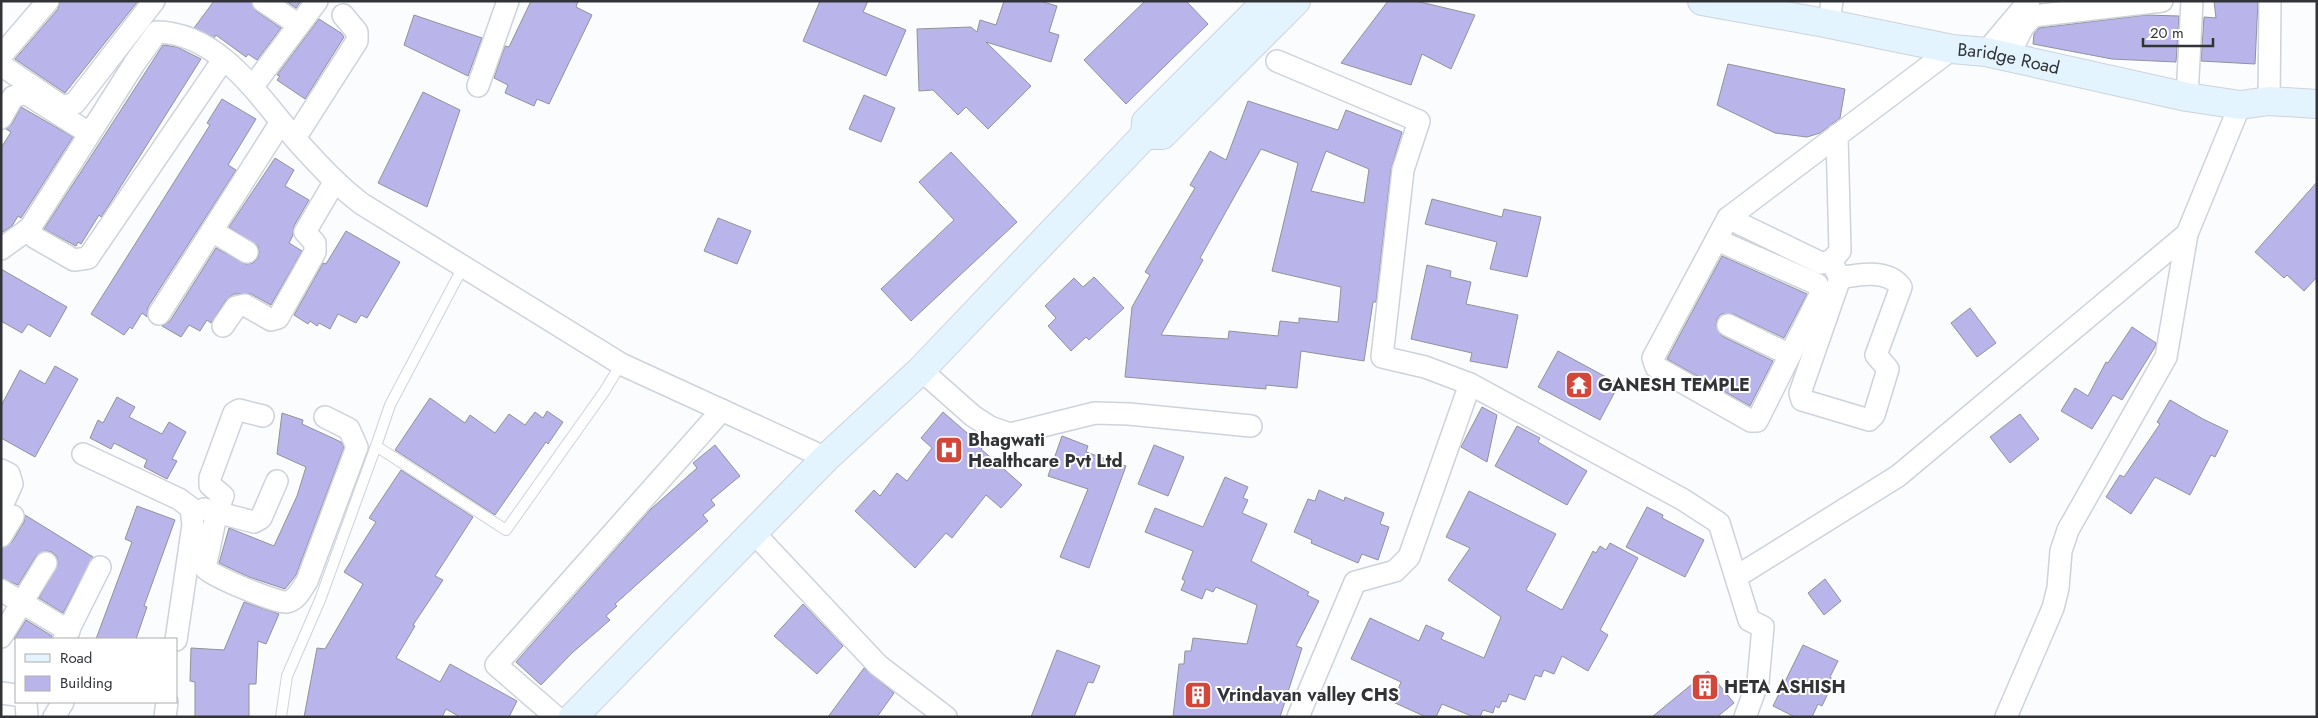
<svg xmlns="http://www.w3.org/2000/svg" width="2318" height="718" font-family="Jost,sans-serif">
<style>
.building{fill:#b9b5eb;stroke:#91919a;fill-rule:evenodd}
.lines{fill:none;stroke-linecap:round;stroke-linejoin:round}
.lane-casing{stroke:#cdd2db;stroke-width:12}
.street-casing{stroke:#cdd2db;stroke-width:24}
.secondary-casing{stroke:#cdd2db;stroke-width:30}
.lane{stroke:#fff;stroke-width:10}
.street{stroke:#fff;stroke-width:21}
.secondary{stroke:#e3f4ff;stroke-width:28}
.labels{text-anchor:middle;stroke-width:4;stroke-linejoin:round;paint-order:stroke}
.street-label{font-size:18px;fill:#313337;stroke:#fff}
.poi-label{font-size:18px;font-weight:bold;fill:#313337;stroke:#fff;text-anchor:start}
</style>
<rect width="100%" height="100%" fill="#fbfcfe"/>
<g class="building">
<polygon points="60,1 138,1 65,93 15,59 58,9"/>
<polygon points="214,1 251,1 256,11 281,28 257,60 248,54 246,57 216,35 214,38 194,28"/>
<polygon points="286,1 301,1 296,8"/>
<polygon points="531,1 578,1 576,7 592,15 549,104 537,99 534,106 505,93 508,85 494,78 505,46 509,47"/>
<polygon points="820,1 868,1 863,12 906,30 886,76 803,41"/>
<polygon points="1004,1 1040,1 1057,6 1049,32 1059,35 1051,62 986,42 1031,86 988,129 966,107 958,115 933,90 919,91 917,29 971,27 977,32 980,20 996,25"/>
<polygon points="1145,1 1186,1 1208,24 1126,104 1084,60"/>
<polygon points="1388,1 1416,1 1475,15 1451,69 1422,54 1411,85 1341,63"/>
<polygon points="2214,1 2258,1 2255,64 2201,61 2204,17 2216,18"/>
<polygon points="414,15 482,38 468,76 404,45"/>
<polygon points="2146,15 2179,16 2176,62 2112,59 2033,44 2034,34 2039,28"/>
<polygon points="319,19 341,33 344,37 305,99 277,80 280,76 277,75"/>
<polygon points="163,45 177,47 201,59 109,205 101,217 99,215 81,244 78,242 76,246 44,229"/>
<polygon points="1728,64 1845,89 1840,118 1820,133 1807,137 1775,133 1717,105"/>
<polygon points="423,92 460,110 427,207 378,183"/>
<polygon points="864,95 895,108 881,142 849,129"/>
<polygon points="222,99 256,119 228,165 236,170 148,307 147,317 142,313 132,329 130,327 124,335 91,314 210,125 207,123"/>
<path d="M 1248,101 L 1338,130 L 1346,110 L 1402,132 L 1391,169 L 1376,302 L 1373,302 L 1364,361 L 1301,351 L 1297,388 L 1266,385 L 1266,389 L 1125,377 L 1132,307 L 1150,275 L 1145,272 L 1195,188 L 1190,185 L 1210,151 L 1226,160 ZM 1261,149 L 1298,163 L 1272,271 L 1341,287 L 1338,322 L 1299,318 L 1299,323 L 1280,321 L 1278,336 L 1229,331 L 1228,339 L 1161,335 L 1203,260 L 1200,258 ZM 1326,151 L 1369,169 L 1364,203 L 1311,191 Z"/>
<polygon points="21,107 73,137 21,218 18,216 12,226 1,233 1,148 11,132 6,129 12,124"/>
<polygon points="951,152 1017,222 911,321 881,289 954,220 919,182"/>
<polygon points="275,158 294,170 285,186 309,200 294,226 293,235 289,243 302,251 271,305 251,294 234,294 226,300 211,323 207,320 200,331 189,325 181,337 162,326 170,321 216,248 246,264 253,263 258,258 259,252 258,246 229,227"/>
<polygon points="2317,182 2317,277 2304,291 2287,275 2284,278 2255,252"/>
<polygon points="1432,199 1502,217 1504,209 1541,217 1527,277 1490,269 1497,242 1425,224"/>
<polygon points="718,218 751,231 737,264 704,251"/>
<polygon points="346,231 400,262 367,318 361,315 356,323 338,314 330,329 319,323 317,326 310,321 308,324 294,315 323,263 326,264"/>
<polygon points="1722,256 1807,294 1784,338 1733,314 1721,314 1717,319 1716,326 1722,336 1773,361 1750,406 1667,359"/>
<polygon points="1427,265 1451,271 1450,277 1471,282 1466,304 1518,315 1507,368 1470,361 1472,353 1411,339"/>
<polygon points="1,269 67,307 50,337 28,324 22,333 1,321"/>
<polygon points="1094,277 1124,308 1089,340 1086,337 1071,351 1048,326 1056,318 1045,306 1074,278 1083,287"/>
<polygon points="1970,308 1996,343 1977,357 1951,323"/>
<polygon points="2132,327 2156,343 2155,347 2122,400 2113,395 2092,429 2061,411 2075,388 2088,396 2106,362 2108,363"/>
<polygon points="1558,351 1619,384 1600,420 1538,387"/>
<polygon points="55,366 78,379 35,457 1,438 1,406 20,370 45,384"/>
<polygon points="117,397 135,407 129,417 162,434 169,422 186,432 172,459 177,461 167,479 144,467 147,460 114,443 111,449 90,438 98,420 103,423"/>
<polygon points="430,398 465,423 470,415 495,433 509,414 525,425 535,412 543,418 547,411 563,422 548,444 546,442 495,515 395,450"/>
<polygon points="2170,400 2203,419 2228,431 2215,457 2211,455 2190,495 2155,477 2131,514 2106,497 2120,475 2124,477 2160,424 2157,422"/>
<polygon points="1482,407 1497,415 1487,462 1461,447"/>
<polygon points="943,412 983,447 981,449 1022,485 1001,508 986,495 952,538 946,533 915,568 855,511 874,490 880,496 897,473 907,481 932,448 921,438"/>
<polygon points="282,413 303,420 302,424 341,442 344,447 296,575 285,589 249,577 219,563 229,528 274,546 297,496 306,467 277,454"/>
<polygon points="2020,414 2039,439 2010,463 1990,437"/>
<polygon points="1517,426 1540,438 1538,442 1587,471 1567,505 1495,466"/>
<polygon points="1062,436 1088,446 1086,452 1126,466 1089,568 1060,557 1088,489 1048,476"/>
<polygon points="715,445 740,476 711,500 715,505 703,515 708,521 615,604 617,606 606,616 610,620 572,653 541,685 516,662 651,509 697,468 693,463"/>
<polygon points="1154,445 1184,457 1168,496 1138,484"/>
<polygon points="401,470 473,517 435,576 443,580 413,625 415,626 396,658 440,682 450,664 517,701 509,717 460,717 446,709 442,717 304,717 317,648 325,649 363,584 344,572 376,522 369,518"/>
<polygon points="1225,477 1248,487 1243,498 1248,500 1242,513 1267,524 1251,561 1309,592 1307,595 1319,601 1296,646 1302,648 1280,717 1173,717 1179,664 1184,664 1185,651 1191,651 1193,638 1247,644 1257,605 1216,587 1213,592 1206,589 1202,599 1181,590 1185,581 1182,579 1193,551 1145,532 1155,508 1203,527"/>
<polygon points="1319,490 1344,501 1345,497 1384,513 1380,524 1389,527 1378,560 1362,554 1358,563 1311,543 1312,540 1294,532 1308,499 1315,501"/>
<polygon points="1469,491 1556,534 1526,590 1562,610 1593,551 1596,553 1600,546 1606,550 1610,543 1638,558 1600,630 1608,635 1588,671 1562,656 1554,674 1544,670 1541,677 1535,675 1525,700 1509,694 1506,702 1502,701 1499,708 1495,706 1493,713 1483,710 1480,717 1474,717 1442,704 1436,717 1426,717 1393,702 1401,682 1351,659 1370,618 1419,641 1426,625 1444,633 1441,639 1484,658 1501,617 1448,580 1470,548 1446,537"/>
<polygon points="137,506 175,520 144,606 147,607 136,639 96,639 132,542 125,539"/>
<polygon points="1647,507 1663,515 1662,518 1704,540 1685,577 1626,547"/>
<polygon points="25,515 93,557 63,613 39,598 58,564 57,557 52,552 46,551 36,556 18,585 1,578 1,548 12,542 24,522"/>
<polygon points="1825,579 1841,601 1824,615 1808,593"/>
<polygon points="244,602 279,614 266,644 258,641 256,684 249,684 249,717 195,717 195,682 190,681 191,648 224,650"/>
<polygon points="803,604 843,646 817,674 774,636"/>
<polygon points="26,620 52,636 52,639 14,639"/>
<polygon points="1803,645 1838,661 1830,677 1834,680 1830,689 1822,706 1818,704 1812,717 1795,717 1773,706"/>
<polygon points="1057,650 1100,666 1093,683 1088,682 1074,717 1031,717"/>
<polygon points="864,668 894,693 877,717 828,717"/>
<polygon points="1708,671 1734,703 1717,717 1652,717"/>
</g>
<g class="lines">
<g class="lane-casing">
<g id="lane">
<polyline points="464,265 390,405 376,446 506,530 604,392 621,364"/>
<polyline points="281,717 287,676 320,600 376,446"/>
</g>
</g>
<g class="street-casing">
<g id="street">
<polyline points="263,1 299,25"/>
<polyline points="1829,23 1832,1"/>
<polyline points="1986,52 2029,1"/>
<polyline points="1,56 48,1"/>
<polyline points="2008,57 2023,27 2033,16 2162,1"/>
<polyline points="1277,61 1419,121 1403,170 1382,357 1425,367 1470,384 1682,499 1719,523 1749,620 1763,627 1758,682 1745,717"/>
<polyline points="1,65 63,107 75,103 154,1"/>
<polyline points="253,86 317,1"/>
<polyline points="478,86 508,1"/>
<polyline points="2187,97 2192,1"/>
<polyline points="2269,101 2270,1"/>
<polyline points="1,118 13,97 25,93 89,133"/>
<polyline points="1837,135 1840,251 1831,261 1821,263 1728,218 1952,49"/>
<polyline points="295,138 357,41 357,32 343,15"/>
<polyline points="30,228 34,237 74,260 88,258 223,60"/>
<polyline points="212,231 247,252"/>
<polyline points="1717,240 1817,284 1821,293 1757,421 1751,421 1656,367 1653,358 1728,218"/>
<path d="M 1,249 L 30,228 L 134,64 L 157,32 C 221,33 261,100 298,142 C 318,164 338,186 362,204 L 621,364 L 826,458"/>
<path d="M 1831,261 L 1840,278 L 1800,393 L 1802,400 L 1869,420 L 1874,415 L 1888,369 L 1876,355 L 1901,287 C 1888,269 1859,274 1840,278"/>
<polyline points="159,314 281,122"/>
<polyline points="1728,325 1790,355"/>
<polyline points="223,326 236,307 245,305 271,320 278,318 315,252 315,243 305,232 335,181"/>
<polyline points="921,370 973,416 990,427 1010,434 1095,413 1129,414 1251,426"/>
<path d="M 263,416 L 239,410 L 234,413 L 210,478 L 210,485 L 223,496 L 217,511 L 205,568 C 211,576 277,603 286,602 C 297,601 302,588 307,581 L 357,447 L 349,429 L 325,417"/>
<polyline points="83,454 179,499 191,508 193,525 176,640"/>
<polyline points="1,470 9,474 12,484 1,508"/>
<polyline points="204,509 254,522 261,518 277,481"/>
<polyline points="753,532 878,665 946,717"/>
<polyline points="1,536 13,516"/>
<polyline points="1736,577 1898,476 2187,234"/>
<polyline points="1,590 69,631"/>
<polyline points="1,637 46,563"/>
<polyline points="64,639 100,567"/>
<polyline points="1,693 16,695"/>
<polyline points="26,702 27,717"/>
<polyline points="54,717 63,702"/>
<polyline points="165,717 167,702"/>
<polyline points="556,717 496,665 722,410"/>
<polyline points="1298,717 1355,582 1395,571 1409,557 1470,384"/>
<polyline points="2006,717 2053,608 2058,588 2061,551 2068,530 2166,357 2187,234 2240,105"/>
</g>
</g>
<g class="secondary-casing">
<g id="secondary">
<path id="s1" d="M 1702,1 L 1825,23 L 1952,49 L 1986,52 L 2187,97 L 2240,105 L 2269,101 L 2317,104"/>
<polyline points="1145,135 1162,135 1296,1"/>
<polyline points="573,717 826,458 921,370 1145,135 1146,122 1267,1"/>
</g>
</g>
<use href="#lane" class="lane"/>
<use href="#street" class="street"/>
<use href="#secondary" class="secondary"/>
</g>
<defs>
<g id="temple-square" transform="scale(1.4375)"><rect x="-9" y="-9" width="18" height="18" rx="4" fill="#d3463a" stroke="#fff"/><path d="M0-6L5-2H3V0L6.5 2.5H4V6H1.5V3h-3V6H-4V2.5H-6.5L-3 0V-2H-5Z" fill="#fff"/></g>
<g id="hospital-square" transform="scale(1.4375)"><rect x="-9" y="-9" width="18" height="18" rx="4" fill="#d3463a" stroke="#fff"/><path d="M-5-5h3v3.5h4V-5h3V5h-3V1.5h-4V5h-3Z" fill="#fff"/></g>
<g id="building-square" transform="scale(1.4375)"><rect x="-9" y="-9" width="18" height="18" rx="4" fill="#d3463a" stroke="#fff"/><path d="M-4-6H4V6H1V3H-1V6H-4ZM-2.5-4.3h1.7v1.8h-1.7ZM.8-4.3h1.7v1.8H.8ZM-2.5-1h1.7V.8h-1.7ZM.8-1h1.7V.8H.8Z" fill="#fff"/></g>
</defs>
<g fill-rule="evenodd">
<use href="#temple-square" x="1579" y="385"/>
<use href="#hospital-square" x="949" y="450"/>
<use href="#building-square" x="1705" y="687"/>
<use href="#building-square" x="1198" y="695"/>
</g>
<g class="labels">
<g class="street-label">
<text dy="6" stroke="none"><textPath href="#s1" startOffset="312">Baridge Road</textPath></text>
</g>
<g class="poi-label">
<text x="1598" y="391">GANESH TEMPLE</text>
<text x="968" y="446">Bhagwati<tspan x="968" dy="21">Healthcare Pvt Ltd</tspan></text>
<text x="1724" y="693">HETA ASHISH</text>
<text x="1217" y="701">Vrindavan valley CHS</text>
</g>
</g>
<rect width="2318" height="718" fill="none" stroke="#313337" stroke-width="5"/>
<rect x="15" y="638" width="162" height="65" fill="#ffffff" stroke="#adadaf"/>
<rect x="25" y="654" width="25" height="8" fill="#e3f4ff" stroke="#adadaf"/>
<text x="60" y="663" font-size="15" fill="#313337">Road</text>
<rect x="25" y="676" width="25" height="15" fill="#b9b5eb" stroke="#adadaf"/>
<text x="60" y="688" font-size="15" fill="#313337">Building</text>
<path d="M2143 38v8h70v-8" fill="none" stroke="#313337" stroke-width="2.5"/>
<text x="2150" y="38" font-size="15" fill="#313337" stroke="#ffffff" stroke-width="4" paint-order="stroke">20 m</text>
</svg>
